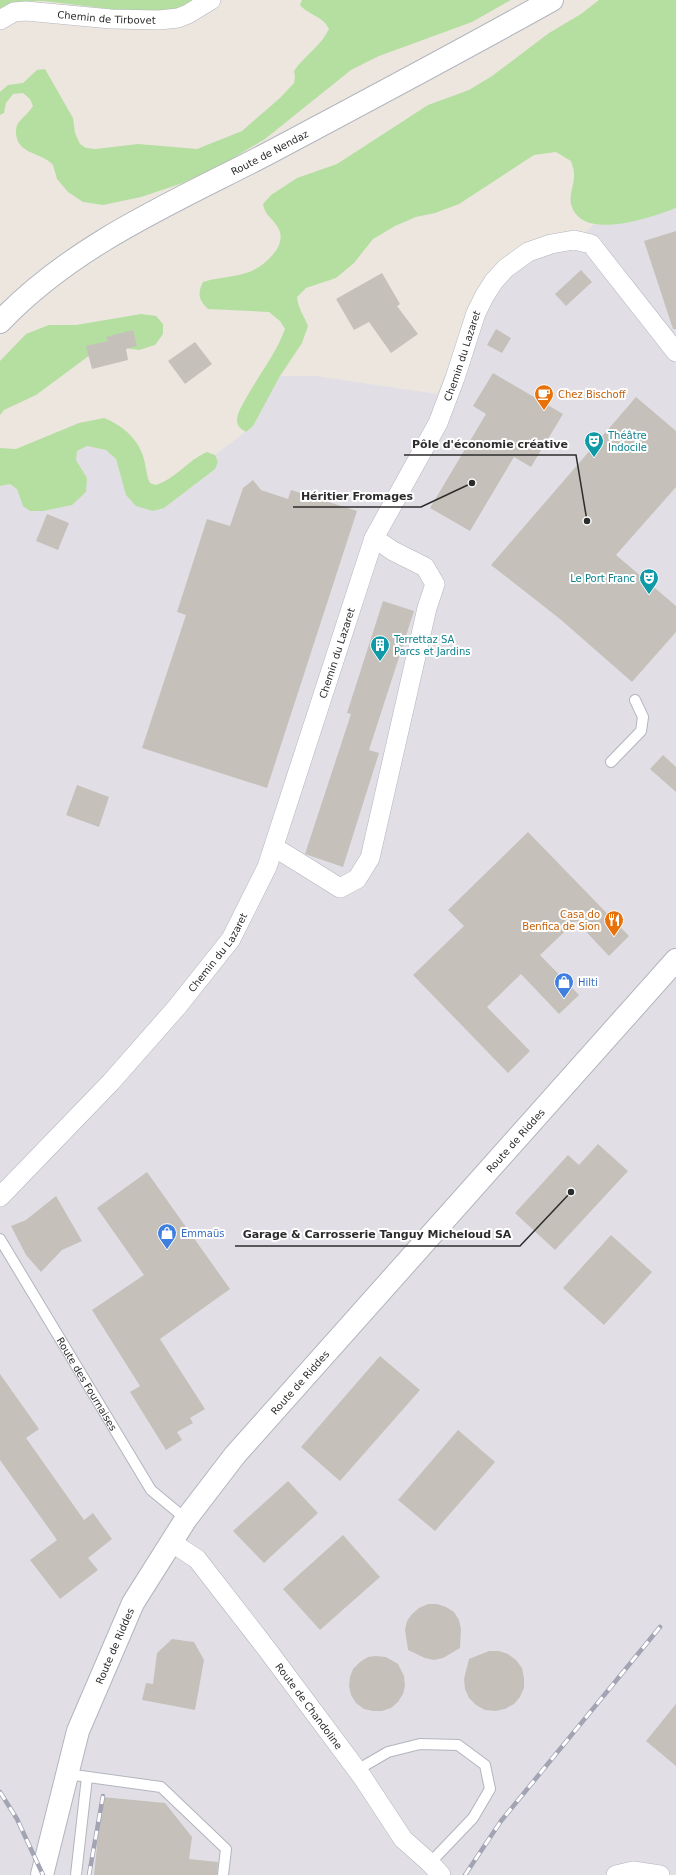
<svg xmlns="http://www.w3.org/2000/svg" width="676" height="1875" font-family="'DejaVu Sans',sans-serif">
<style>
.industrial{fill:#e1dfe5}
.green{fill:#b5dfa0}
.building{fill:#c5c1ba}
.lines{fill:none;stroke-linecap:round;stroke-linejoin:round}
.lane-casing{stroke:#b2b5be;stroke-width:12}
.street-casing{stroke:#b2b5be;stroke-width:20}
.secondary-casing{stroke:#b2b5be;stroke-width:24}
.lane{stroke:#fff;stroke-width:10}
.street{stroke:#fff;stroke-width:19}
.secondary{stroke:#fff;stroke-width:22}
.rail-casing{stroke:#a2a4b4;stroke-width:4.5}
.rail{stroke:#fff;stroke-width:3;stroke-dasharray:9;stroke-linecap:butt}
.labels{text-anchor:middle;stroke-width:4;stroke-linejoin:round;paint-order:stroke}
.street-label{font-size:10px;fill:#2c2c2c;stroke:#fff}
.food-label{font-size:10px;fill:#c56008;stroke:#fff;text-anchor:start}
.culture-label{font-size:10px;fill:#0d838f;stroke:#fff;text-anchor:start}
.shop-label{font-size:10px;fill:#366cbe;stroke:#fff;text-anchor:start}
.leader{fill:none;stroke:#2c2c2c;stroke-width:1.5}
.callout-dot{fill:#2c2c2c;stroke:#fff;stroke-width:1.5}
.callout-label{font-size:11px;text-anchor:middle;font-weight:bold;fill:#2c2c2c;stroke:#fff;stroke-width:4;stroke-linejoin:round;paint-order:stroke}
</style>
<rect width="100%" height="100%" fill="#ece6df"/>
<polygon class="industrial" points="676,208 676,1875 0,1875 0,486 10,484 17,489 23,506 87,478 76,460 77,451 87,446 106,450 116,459 121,478 136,505 218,462 215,455 253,426 280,376 315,376 437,394 484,286 585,233 594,224 610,225 635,221"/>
<g class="green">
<polygon points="0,0 202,0 190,8 144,13 43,1 12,2 0,9"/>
<path d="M 302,0 L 511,0 L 472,22 L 379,56 L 351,70 L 265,139 L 218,167 L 180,184 L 141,197 L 103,205 L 83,202 L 68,192 L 57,179 L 53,165 L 50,162 C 37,152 18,153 16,134 C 16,131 16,128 17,125 C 20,119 28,114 33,106 L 30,99 L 23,93 L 13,94 L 6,103 L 4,113 L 0,115 L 0,92 L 8,85 L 23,83 L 37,70 L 45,69 L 73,118 L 75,133 L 80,144 L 86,148 L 96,149 L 138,144 L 197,149 L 242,131 L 280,98 L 294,83 L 295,77 L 294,71 C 304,56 321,46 329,29 C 323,16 310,16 300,5 Z"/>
<path d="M 599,0 L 676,0 L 676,208 C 652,217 581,243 571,204 C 569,194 575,183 574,173 C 574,169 572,165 571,161 L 556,152 L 534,155 L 459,204 L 435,213 L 416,217 L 395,226 L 373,239 L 354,263 L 336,278 L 306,288 L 297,297 C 298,308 304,316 308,326 L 302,343 L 280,376 L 253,426 L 246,432 C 241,429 237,426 237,420 C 237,413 242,406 245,400 C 258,376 276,354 285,329 L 280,321 L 269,312 L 208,309 C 199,300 197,294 203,282 L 210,280 C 238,275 256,276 275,252 C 279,247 282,239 280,232 C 276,220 265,217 263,204 L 271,195 L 297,178 L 337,164 L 428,105 L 469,90 L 492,76 L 549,33 L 581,14 Z"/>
<polygon points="141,314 156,316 163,324 163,334 155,345 139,350 118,347 94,352 36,395 4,410 0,415 0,361 26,334 49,325 76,325"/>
<path d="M 104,418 C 121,425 137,437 143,456 C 146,465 146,474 150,483 L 156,485 C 177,478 188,460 207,452 L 215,455 L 218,462 L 215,469 L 164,508 L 153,511 L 136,506 L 126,495 L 116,459 L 106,450 L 87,446 L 77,451 L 76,460 L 87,478 L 86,492 L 72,505 L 43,511 L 30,511 L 23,506 L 17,489 L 10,484 L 0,486 L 0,448 L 16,449 L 79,423 Z"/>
</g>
<g class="building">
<polygon points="676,231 676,329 673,329 644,241"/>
<polygon points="581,270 592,282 566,306 555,294"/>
<polygon points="382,273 400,304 397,306 418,334 391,353 369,322 354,330 336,299"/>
<polygon points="496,329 511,338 502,353 487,345"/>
<polygon points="133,330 137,346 126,349 128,360 92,369 86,346 108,341 106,337"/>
<polygon points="195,342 212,364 185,384 168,361"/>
<polygon points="493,373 563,414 531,467 514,457 470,531 430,508 486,414 473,406"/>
<polygon points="636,397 676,431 676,487 616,555 676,606 676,632 632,682 560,619 491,565"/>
<polygon points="253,480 261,490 288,499 291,490 357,511 267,788 142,748 186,615 177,612 207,519 230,526 243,488"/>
<polygon points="47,514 69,523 58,550 36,541"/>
<polygon points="383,601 414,611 369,750 379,753 343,867 305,854 351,714 347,713"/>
<polygon points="663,755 676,767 676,792 650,769"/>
<polygon points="77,785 109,797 99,827 66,815"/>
<polygon points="528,832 629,936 609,956 576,921 540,955 579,995 559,1014 521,974 487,1007 530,1051 508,1073 413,975 464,926 448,910"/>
<polygon points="598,1144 628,1171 555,1250 515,1213 568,1155 579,1165"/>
<polygon points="147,1172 230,1289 160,1339 205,1409 190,1418 193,1423 177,1432 182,1440 166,1450 130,1392 140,1386 92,1310 144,1275 97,1208"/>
<polygon points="56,1196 82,1241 62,1250 41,1272 26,1255 11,1226 26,1220"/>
<polygon points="611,1235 652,1272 604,1325 563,1288"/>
<polygon points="380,1356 420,1390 340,1481 301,1447"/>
<polygon points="0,1374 39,1429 26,1438 84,1520 93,1513 112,1539 88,1558 98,1570 60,1599 30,1560 57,1540 0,1460"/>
<polygon points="458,1430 495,1462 435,1531 398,1500"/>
<polygon points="288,1481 318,1513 264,1563 233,1531"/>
<polygon points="343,1535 380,1577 320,1630 283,1589"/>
<polygon points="428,1604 437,1604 446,1607 454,1612 459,1620 461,1629 460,1648 443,1658 434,1660 425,1658 408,1650 405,1630 407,1621 412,1614 419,1608"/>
<polygon points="172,1639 194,1642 204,1660 195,1710 142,1700 146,1683 153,1684 157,1653"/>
<polygon points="489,1651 499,1651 508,1654 516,1660 522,1668 524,1678 524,1688 520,1697 514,1704 505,1709 495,1711 485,1710 476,1705 469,1698 465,1689 464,1679 469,1659"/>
<polygon points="376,1656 386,1657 398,1664 404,1676 405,1686 403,1694 398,1702 391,1708 382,1711 373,1711 364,1709 356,1703 351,1695 349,1686 350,1677 353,1669 360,1662 368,1657"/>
<polygon points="676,1704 676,1766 646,1741"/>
<polygon points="102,1797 165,1803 192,1837 189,1859 218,1862 217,1875 94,1875"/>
</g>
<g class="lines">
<g class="lane-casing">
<g id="lane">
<polyline points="611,762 641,731 643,717 635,700"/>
<path id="s1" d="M 0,1239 L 151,1490 L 186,1519"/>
<polyline points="357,1770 388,1752 420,1744 458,1745 485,1765 490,1789 473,1818 430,1863"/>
<polyline points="67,1774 161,1787 226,1849 223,1875"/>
<polyline points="76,1875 87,1777"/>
</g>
</g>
<g class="street-casing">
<g id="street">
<path id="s2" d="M 0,20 L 14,12 L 26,11 L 111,19 L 159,20 L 178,18 L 188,14 L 211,0"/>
<polyline points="274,847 340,888 357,879 370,858 427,608 435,584 425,567 393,551 374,538"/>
<path id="s3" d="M 0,1197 L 111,1082 L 177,1007 L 231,939 L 267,867 L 374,538 L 438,423 L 455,378 L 476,313 L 485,295 L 494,281 L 506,268 L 528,252 L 551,244 L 574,240 L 591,244 L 676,352"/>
<path id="s4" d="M 171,1542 L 197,1559 L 266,1648 L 363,1778 L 403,1839 L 430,1863 L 441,1875"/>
<polyline points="616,1875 633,1871 660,1875"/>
</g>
</g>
<g class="secondary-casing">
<g id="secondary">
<path id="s5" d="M 0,322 C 73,245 172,203 265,155 C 361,104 457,53 552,0"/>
<path id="s6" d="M 42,1875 L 78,1731 L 133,1603 L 186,1519 L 235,1455 L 676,960"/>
</g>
</g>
<use href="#lane" class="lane"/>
<use href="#street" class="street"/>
<use href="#secondary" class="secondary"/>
<g class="rail-casing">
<g id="rail">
<polyline points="0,1792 17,1819 43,1875"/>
<polyline points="89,1875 103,1796"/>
<polyline points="465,1875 501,1821 660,1627"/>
</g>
</g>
<use href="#rail" class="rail"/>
</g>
<defs>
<g id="cafe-pin" transform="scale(1)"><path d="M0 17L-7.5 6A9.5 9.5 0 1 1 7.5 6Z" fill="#e8710a" stroke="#fff"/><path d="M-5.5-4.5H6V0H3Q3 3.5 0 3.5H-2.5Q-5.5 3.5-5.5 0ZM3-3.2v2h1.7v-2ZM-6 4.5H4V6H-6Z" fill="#fff"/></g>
<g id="theatre-pin" transform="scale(1)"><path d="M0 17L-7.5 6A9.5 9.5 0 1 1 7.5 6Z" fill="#0f9aa8" stroke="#fff"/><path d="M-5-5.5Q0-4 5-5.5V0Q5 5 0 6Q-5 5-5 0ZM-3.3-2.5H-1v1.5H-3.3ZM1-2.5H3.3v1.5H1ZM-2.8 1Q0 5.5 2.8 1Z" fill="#fff"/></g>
<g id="building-pin" transform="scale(1)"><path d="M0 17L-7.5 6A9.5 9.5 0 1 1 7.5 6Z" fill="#0f9aa8" stroke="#fff"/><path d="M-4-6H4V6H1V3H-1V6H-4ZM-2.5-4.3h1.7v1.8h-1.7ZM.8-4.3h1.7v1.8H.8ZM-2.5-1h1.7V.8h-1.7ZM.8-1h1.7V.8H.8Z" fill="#fff"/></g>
<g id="restaurant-pin" transform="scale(1)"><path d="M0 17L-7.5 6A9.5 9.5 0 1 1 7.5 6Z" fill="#e8710a" stroke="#fff"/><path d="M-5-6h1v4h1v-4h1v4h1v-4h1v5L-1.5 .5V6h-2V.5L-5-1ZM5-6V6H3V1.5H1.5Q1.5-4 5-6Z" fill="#fff"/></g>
<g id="shop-pin" transform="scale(1)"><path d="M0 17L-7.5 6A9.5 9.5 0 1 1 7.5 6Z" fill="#3f7fe0" stroke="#fff"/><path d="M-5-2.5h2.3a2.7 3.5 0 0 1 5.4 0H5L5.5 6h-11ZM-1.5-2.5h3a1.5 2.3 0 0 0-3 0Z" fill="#fff"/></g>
</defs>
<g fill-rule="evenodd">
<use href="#cafe-pin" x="544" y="394"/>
<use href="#theatre-pin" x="594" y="441"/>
<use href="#theatre-pin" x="649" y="578"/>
<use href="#building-pin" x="380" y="645"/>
<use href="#restaurant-pin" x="614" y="920"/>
<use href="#shop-pin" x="564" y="982"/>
<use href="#shop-pin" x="167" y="1233"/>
</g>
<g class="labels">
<g class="street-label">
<text dy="4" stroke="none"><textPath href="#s2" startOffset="109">Chemin de Tirbovet</textPath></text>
<text dy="4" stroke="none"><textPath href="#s5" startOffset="320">Route de Nendaz</textPath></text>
<text dy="4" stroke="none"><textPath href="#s3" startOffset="976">Chemin du Lazaret</textPath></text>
<text dy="4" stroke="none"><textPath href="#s3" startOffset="652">Chemin du Lazaret</textPath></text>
<text dy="4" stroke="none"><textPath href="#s3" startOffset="328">Chemin du Lazaret</textPath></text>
<text dy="4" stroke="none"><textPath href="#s6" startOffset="889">Route de Riddes</textPath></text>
<text dy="4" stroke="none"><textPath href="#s6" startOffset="565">Route de Riddes</textPath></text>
<text dy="4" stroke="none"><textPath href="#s1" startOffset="169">Route des Fournaises</textPath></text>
<text dy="4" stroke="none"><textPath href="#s6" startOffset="241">Route de Riddes</textPath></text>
<text dy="4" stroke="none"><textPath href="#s4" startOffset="216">Route de Chandoline</textPath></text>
</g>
<g class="food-label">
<text x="558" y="398">Chez Bischoff</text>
<text x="600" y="918" text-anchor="end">Casa do<tspan x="600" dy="12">Benfica de Sion</tspan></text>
</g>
<g class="culture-label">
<text x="608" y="439">Théâtre<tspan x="608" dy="12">Indocile</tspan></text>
<text x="635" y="582" text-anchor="end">Le Port Franc</text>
<text x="394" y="643">Terrettaz SA<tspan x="394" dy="12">Parcs et Jardins</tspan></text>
</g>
<g class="shop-label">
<text x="578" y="986">Hilti</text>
<text x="181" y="1237">Emmaüs</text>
</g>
</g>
<path class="leader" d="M587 521L576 455H404M472 483L421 507H293M571 1192L520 1246H235"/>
<g class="callout-dot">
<circle cx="587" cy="521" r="4"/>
<circle cx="472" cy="483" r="4"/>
<circle cx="571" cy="1192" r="4"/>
</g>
<g class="callout-label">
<text x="490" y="448">Pôle d'économie créative</text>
<text x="357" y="500">Héritier Fromages</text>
<text x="377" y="1238">Garage &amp; Carrosserie Tanguy Micheloud SA</text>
</g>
</svg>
